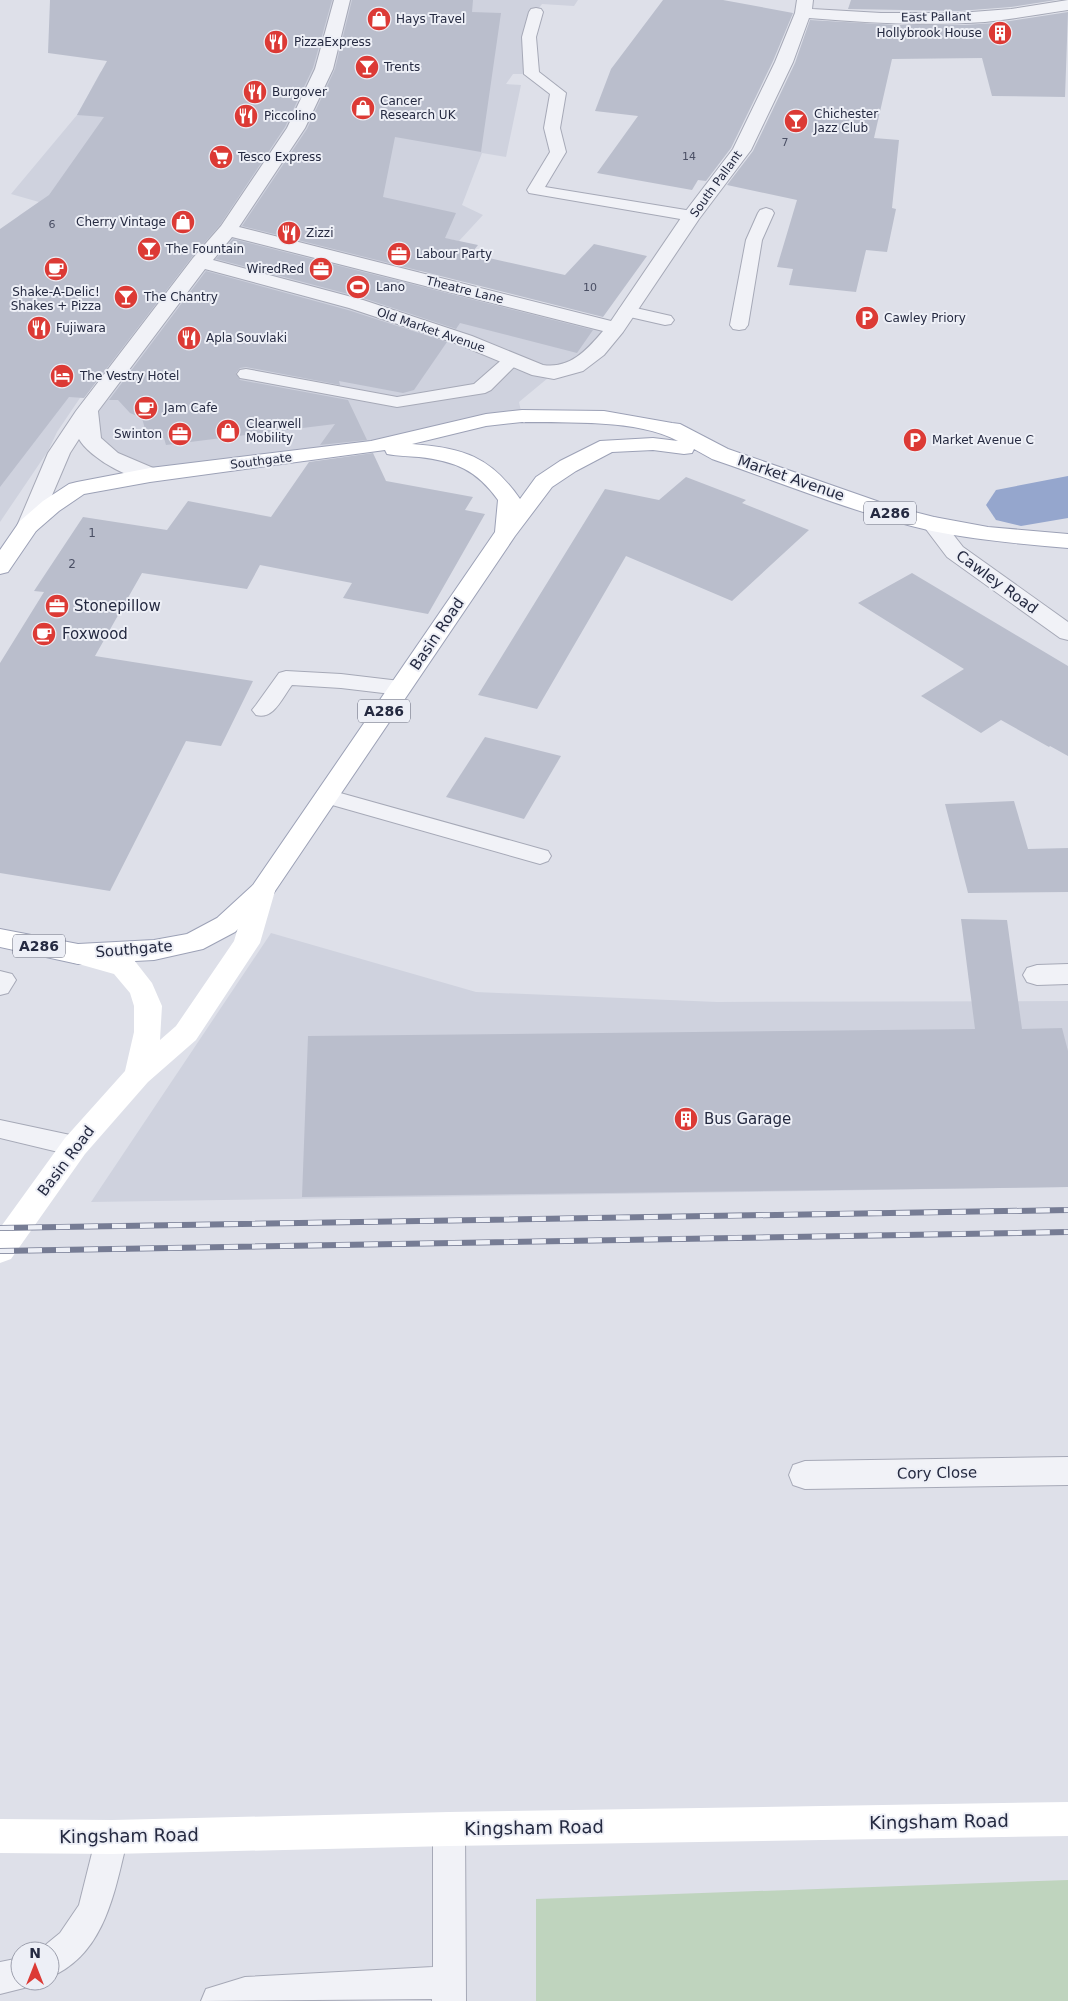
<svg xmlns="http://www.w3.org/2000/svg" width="1068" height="2001" font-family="'DejaVu Sans',sans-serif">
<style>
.built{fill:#cfd2de}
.green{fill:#bfd4be}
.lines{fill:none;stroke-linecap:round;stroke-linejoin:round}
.river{fill:#95a6cd;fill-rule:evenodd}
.building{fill:#babecc}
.lane-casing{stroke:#a6a9b7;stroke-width:2}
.street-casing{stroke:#a6a9b7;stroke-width:2}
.primary-casing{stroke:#9ca1b6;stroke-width:2}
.lane{fill:#f1f2f7;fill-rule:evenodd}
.street{fill:#f1f2f7;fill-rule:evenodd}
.secondary{fill:#fff;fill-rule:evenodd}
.primary{fill:#fff;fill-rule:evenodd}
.rail-casing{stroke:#767c94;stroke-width:6}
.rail{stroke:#edeff6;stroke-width:4.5;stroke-dasharray:14;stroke-linecap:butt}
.labels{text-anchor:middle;stroke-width:4;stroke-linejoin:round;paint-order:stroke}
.far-number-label{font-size:11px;fill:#4a4f64}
.far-street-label{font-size:12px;fill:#252a41;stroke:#edeff6}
.far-poi-label{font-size:12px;fill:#252a41;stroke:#edeff6;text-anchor:start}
.number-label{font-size:12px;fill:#4a4f64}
.shield{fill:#edeff6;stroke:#616577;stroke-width:1}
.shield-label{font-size:14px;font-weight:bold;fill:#252a41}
.street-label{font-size:15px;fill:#252a41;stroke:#edeff6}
.poi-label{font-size:15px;fill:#252a41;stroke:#edeff6;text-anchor:start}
.near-street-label{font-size:18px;fill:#252a41;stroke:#edeff6}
</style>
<rect width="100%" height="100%" fill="#dee0e9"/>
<g class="built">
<polygon points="171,0 578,0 574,6 542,4 536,12 532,74 513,74 506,84 521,85 506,157 482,153 462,205 483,215 459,241 448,239 414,277 616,328 597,351 554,373 519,402 522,416 371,447 150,475 110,458 87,411 147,328 84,392 57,432 48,451 0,522 0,236 20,215 39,202 11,194 77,115 100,73 138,26"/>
<polygon points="271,933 476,992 717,1002 1068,1001 1068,1187 91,1202"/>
</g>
<polygon class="green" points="1068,1880 1068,2001 536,2001 536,1899"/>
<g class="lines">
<polygon class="river" points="1068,476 1068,518 1021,526 996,520 986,505 996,490"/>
</g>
<g class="building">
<polygon points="50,0 332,0 313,68 285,127 220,225 192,257 84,398 69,397 0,487 0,229 49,195 104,117 77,115 107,61 48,53"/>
<polygon points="352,0 473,0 472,12 501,13 481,152 395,137 383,197 456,213 445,238 478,245 471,254 565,275 594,244 647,256 603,317 242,226 307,129 335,69"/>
<polygon points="663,0 723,0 793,13 773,61 731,148 706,181 698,180 692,190 597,173 638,116 595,111 611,69"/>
<polygon points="851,0 1056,0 1011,7 959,11 848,9"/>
<polygon points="1068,12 1065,97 992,96 982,58 892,59 874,138 899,140 892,208 896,209 887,252 866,250 856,292 789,285 793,269 777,267 797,200 727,185 753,151 795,63 810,20 897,25 963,25 996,23"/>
<polygon points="233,239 593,330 577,353 460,323 456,329 363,298 216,259"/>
<polygon points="206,271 348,310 447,342 414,390 403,393 339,381 340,385 246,367 240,368 236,373 240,380 348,400 367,440 320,445 335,424 166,445 164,438 148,440 142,418 130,413 118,400 109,400"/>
<polygon points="373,453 386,481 473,497 465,510 485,514 428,614 343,598 352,583 260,565 247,589 142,573 95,656 253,681 221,746 186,741 110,891 0,873 0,663 44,592 34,591 83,517 167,530 188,501 271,517 309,462"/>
<polygon points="686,477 746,500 742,503 809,530 732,601 626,556 537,709 478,695 605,489 659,500"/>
<polygon points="912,573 1068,666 1068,756 1050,746 1049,747 1001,720 981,733 921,696 964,669 858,603"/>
<polygon points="485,737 561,756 524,819 446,797"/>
<polygon points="1014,801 1028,849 1068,848 1068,892 968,893 945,804"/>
<polygon points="961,919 1007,920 1022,1029 1062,1028 1068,1051 1068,1187 302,1197 308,1036 975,1029"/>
</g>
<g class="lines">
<g class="lane-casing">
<g id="lane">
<polygon points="536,8 541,9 543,12 536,37 539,72 566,93 560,128 566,152 545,187 692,211 698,213 700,216 698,219 692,221 529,193 527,190 550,152 544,128 550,94 524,74 522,37 529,12 531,9"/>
<polygon points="766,208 772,210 774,213 762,240 748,325 745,329 739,330 733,329 730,325 746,240 758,213 760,210"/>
<polygon points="627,306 671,316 674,320 671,324 665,325 621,315 618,311 621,307"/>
<polygon points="512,355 518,356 521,360 491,390 485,393 397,407 246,379 240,378 237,374 240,370 246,369 397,397 474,384 506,356"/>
<path d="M 286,671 L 341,674 L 400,681 L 407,683 L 410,688 L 407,693 L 400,695 L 341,688 L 292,685 C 282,698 274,720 256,715 L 252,710 L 256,705 L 279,673 Z"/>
<polygon points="326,789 548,851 551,856 548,861 540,864 318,801 315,796 318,791"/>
<polygon points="0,971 12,974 16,980 8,993 0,995"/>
<polygon points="0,1120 75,1136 84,1139 88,1146 84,1153 75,1156 0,1138"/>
<polygon points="449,1814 460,1818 465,1829 466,2001 432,2001 432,1999 201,2001 206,1989 245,1977 433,1967 433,1829 438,1818"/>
<path d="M 112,1822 L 123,1826 L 128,1837 C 115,1889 106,1954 50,1977 L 50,1951 L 38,1951 L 60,1933 L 79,1905 L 96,1837 L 101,1826 Z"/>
<polygon points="20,1958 20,1981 34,1981 32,1986 0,1994 0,1962"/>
</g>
</g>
<g class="street-casing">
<g id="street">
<path d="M 334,0 L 350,0 L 333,69 L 305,128 L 239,227 L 611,321 L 685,212 L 733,149 L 775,62 L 795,13 L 797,0 L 813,0 L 812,9 L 881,13 L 959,13 L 1011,9 L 1068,0 L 1068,10 C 1040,14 1013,19 985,22 C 926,26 868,23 809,18 L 793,62 L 751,150 L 699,219 L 623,332 L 604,355 L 583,371 L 554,379 L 532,375 L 458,344 L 349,308 L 205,269 L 98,411 L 101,438 L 118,453 L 158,470 L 161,475 L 158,480 C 137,485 89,458 79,439 L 70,453 L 39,526 L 36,531 L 28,533 L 20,531 L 17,526 L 48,453 L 76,411 L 193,258 L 221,226 L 287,128 L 315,69 ZM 232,237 L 603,331 C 587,350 570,369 543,365 L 472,336 L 363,300 L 213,260 Z"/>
<polygon points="933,517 941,519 963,547 1068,622 1068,640 1060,638 947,557 922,524 925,519"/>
<polygon points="1068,964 1068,984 1037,985 1027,982 1023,975 1027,968 1037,965"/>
<polygon points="1068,1457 1068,1485 805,1489 793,1485 789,1475 793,1465 805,1461"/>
</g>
</g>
<g class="primary-casing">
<path id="primary" d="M 522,410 L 604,411 L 672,423 L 680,424 L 728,449 L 891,506 L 934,517 L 988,527 L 1068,534 L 1068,548 C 1022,544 977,540 932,531 C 857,514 785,484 712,459 L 694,449 L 692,453 L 684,454 L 653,450 L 612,452 L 576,471 L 552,487 L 515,536 L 271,897 L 235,932 L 203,949 L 154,960 L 78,964 L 0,947 L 0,929 L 78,944 L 154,940 L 187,934 L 217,918 L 253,885 L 495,532 L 498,500 C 477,470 455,461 419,457 C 408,456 398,456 387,454 L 385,450 L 150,482 L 84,494 L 59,511 L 36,531 L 8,572 L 0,574 L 0,550 L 20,521 L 43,501 L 69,484 L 77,482 L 150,468 L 371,441 L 486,414 ZM 522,422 C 568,423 638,419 678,441 L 653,438 L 600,441 L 560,461 L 536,477 L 520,499 C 490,456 463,448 412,444 L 486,426 Z"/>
</g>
<use href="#lane" class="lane"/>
<use href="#street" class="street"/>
<g class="secondary">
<polygon points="262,882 271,885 275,891 260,943 196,1040 148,1082 85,1154 11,1259 0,1263 0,1228 65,1138 125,1071 134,1032 134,1006 130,993 114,974 68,961 65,954 68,947 78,944 134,960 152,983 162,1006 160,1040 176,1026 234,941 249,891 253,885"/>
<polygon points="1068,1802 1068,1836 449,1846 112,1854 0,1853 0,1819 112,1820 449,1812"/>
</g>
<use href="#primary" class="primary"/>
<g class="rail-casing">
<g id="rail">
<polyline points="0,1228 1068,1210"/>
<polyline points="0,1251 1068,1232"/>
</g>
</g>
<use href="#rail" class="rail"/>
</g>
<defs>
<g id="shop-disc" transform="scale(1.25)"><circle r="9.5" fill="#dc3a35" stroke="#edeff6"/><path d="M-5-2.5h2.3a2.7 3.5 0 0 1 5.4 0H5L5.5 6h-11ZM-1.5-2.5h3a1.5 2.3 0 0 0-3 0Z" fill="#fff"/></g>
<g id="building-disc" transform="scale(1.25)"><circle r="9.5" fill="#dc3a35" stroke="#edeff6"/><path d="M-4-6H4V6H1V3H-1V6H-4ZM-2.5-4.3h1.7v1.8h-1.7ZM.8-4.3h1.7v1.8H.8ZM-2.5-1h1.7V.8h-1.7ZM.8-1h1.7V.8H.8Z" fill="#fff"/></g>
<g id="restaurant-disc" transform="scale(1.25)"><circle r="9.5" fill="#dc3a35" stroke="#edeff6"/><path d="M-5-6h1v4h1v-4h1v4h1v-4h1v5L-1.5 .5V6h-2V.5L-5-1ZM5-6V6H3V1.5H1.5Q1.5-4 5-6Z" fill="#fff"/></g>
<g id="bar-disc" transform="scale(1.25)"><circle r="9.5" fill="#dc3a35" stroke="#edeff6"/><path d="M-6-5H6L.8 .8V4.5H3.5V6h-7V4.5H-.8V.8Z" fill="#fff"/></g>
<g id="supermarket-disc" transform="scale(1.25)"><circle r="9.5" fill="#dc3a35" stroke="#edeff6"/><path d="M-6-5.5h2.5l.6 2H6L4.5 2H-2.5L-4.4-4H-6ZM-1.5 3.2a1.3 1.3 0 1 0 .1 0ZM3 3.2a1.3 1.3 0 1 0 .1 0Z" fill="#fff"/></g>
<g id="office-disc" transform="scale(1.25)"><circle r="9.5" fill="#dc3a35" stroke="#edeff6"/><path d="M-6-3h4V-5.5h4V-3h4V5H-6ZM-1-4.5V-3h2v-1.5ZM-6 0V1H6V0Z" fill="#fff"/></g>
<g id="cafe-disc" transform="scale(1.25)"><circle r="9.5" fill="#dc3a35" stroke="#edeff6"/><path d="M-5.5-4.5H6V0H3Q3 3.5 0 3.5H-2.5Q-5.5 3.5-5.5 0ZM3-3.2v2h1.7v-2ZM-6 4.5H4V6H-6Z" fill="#fff"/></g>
<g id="stadium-disc" transform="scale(1.25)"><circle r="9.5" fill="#dc3a35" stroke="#edeff6"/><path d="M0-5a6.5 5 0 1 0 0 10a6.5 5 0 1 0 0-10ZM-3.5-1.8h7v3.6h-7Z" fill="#fff"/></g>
<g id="parking-disc" transform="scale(1.25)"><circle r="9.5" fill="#dc3a35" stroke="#edeff6"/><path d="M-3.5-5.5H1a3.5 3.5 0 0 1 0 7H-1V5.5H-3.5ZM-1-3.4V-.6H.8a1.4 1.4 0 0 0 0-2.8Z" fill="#fff"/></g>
<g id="hotel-disc" transform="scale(1.25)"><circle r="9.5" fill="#dc3a35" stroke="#edeff6"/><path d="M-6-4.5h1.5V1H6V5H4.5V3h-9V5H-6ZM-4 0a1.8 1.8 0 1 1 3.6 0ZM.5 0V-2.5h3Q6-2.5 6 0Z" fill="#fff"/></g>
</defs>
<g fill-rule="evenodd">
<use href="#shop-disc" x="379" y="19"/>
<use href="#building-disc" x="1000" y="33"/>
<use href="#restaurant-disc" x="276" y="42"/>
<use href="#bar-disc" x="367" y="67"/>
<use href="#restaurant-disc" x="255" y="92"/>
<use href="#shop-disc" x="363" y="108"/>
<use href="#restaurant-disc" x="246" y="116"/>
<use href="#bar-disc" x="796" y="121"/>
<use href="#supermarket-disc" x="221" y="157"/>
<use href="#shop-disc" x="183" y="222"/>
<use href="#restaurant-disc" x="289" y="233"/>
<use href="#bar-disc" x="149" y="249"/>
<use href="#office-disc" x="399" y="254"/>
<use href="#cafe-disc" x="56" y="269"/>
<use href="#office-disc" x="321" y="269"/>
<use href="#stadium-disc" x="358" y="287"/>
<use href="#bar-disc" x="126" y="297"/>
<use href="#parking-disc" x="867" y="318"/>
<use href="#restaurant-disc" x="39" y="328"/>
<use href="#restaurant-disc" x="189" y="338"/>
<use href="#hotel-disc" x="62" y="376"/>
<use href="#cafe-disc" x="146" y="408"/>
<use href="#shop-disc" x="228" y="431"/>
<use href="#office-disc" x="180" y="434"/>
<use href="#parking-disc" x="915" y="440"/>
<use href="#office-disc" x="57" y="606"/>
<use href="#cafe-disc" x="44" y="634"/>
<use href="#building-disc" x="686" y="1119"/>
</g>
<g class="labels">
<g class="far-number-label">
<text x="785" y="146">7</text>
<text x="689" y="160">14</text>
<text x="52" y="228">6</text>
<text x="590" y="291">10</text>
</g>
<g class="far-street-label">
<text transform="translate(936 17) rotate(-1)" y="4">East Pallant</text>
<text transform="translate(716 184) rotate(-54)" y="4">South Pallant</text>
<text transform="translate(465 290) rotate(14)" y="4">Theatre Lane</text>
<text transform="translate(431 330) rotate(19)" y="4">Old Market Avenue</text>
<text transform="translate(261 461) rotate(-7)" y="4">Southgate</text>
</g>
<g class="far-poi-label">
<text x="396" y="23">Hays Travel</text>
<text x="982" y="37" text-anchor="end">Hollybrook House</text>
<text x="294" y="46">PizzaExpress</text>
<text x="384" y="71">Trents</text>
<text x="272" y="96">Burgover</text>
<text x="380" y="105">Cancer<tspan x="380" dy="14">Research UK</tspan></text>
<text x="814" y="118">Chichester<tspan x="814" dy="14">Jazz Club</tspan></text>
<text x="264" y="120">Piccolino</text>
<text x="238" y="161">Tesco Express</text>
<text x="166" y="226" text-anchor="end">Cherry Vintage</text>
<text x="306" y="237">Zizzi</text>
<text x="166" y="253">The Fountain</text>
<text x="416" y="258">Labour Party</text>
<text x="304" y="273" text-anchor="end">WiredRed</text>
<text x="376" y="291">Lano</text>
<text x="56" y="296" text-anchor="middle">Shake-A-Delic!<tspan x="56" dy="14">Shakes + Pizza</tspan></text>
<text x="144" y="301">The Chantry</text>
<text x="884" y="322">Cawley Priory</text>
<text x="56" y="332">Fujiwara</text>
<text x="206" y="342">Apla Souvlaki</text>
<text x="80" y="380">The Vestry Hotel</text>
<text x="164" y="412">Jam Cafe</text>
<text x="246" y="428">Clearwell<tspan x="246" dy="14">Mobility</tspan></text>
<text x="162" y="438" text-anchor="end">Swinton</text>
<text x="932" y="444">Market Avenue C</text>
</g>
<g class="number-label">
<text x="92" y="537">1</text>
<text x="72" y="568">2</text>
</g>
<g class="shield">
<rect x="864" y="501.5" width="52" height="23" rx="4"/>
<rect x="358" y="699.5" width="52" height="23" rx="4"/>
<rect x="13" y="934.5" width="52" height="23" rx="4"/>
</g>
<g class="shield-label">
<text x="890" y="518">A286</text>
<text x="384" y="716">A286</text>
<text x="39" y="951">A286</text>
</g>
<g class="street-label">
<text transform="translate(791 478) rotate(19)" y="5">Market Avenue</text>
<text transform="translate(997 582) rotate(36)" y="5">Cawley Road</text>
<text transform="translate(437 634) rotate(-56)" y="5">Basin Road</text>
<text transform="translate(134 949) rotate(-5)" y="5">Southgate</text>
<text transform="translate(66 1161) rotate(-53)" y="5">Basin Road</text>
<text transform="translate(937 1473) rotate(-1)" y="5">Cory Close</text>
</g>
<g class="poi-label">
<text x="74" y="611">Stonepillow</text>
<text x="62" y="639">Foxwood</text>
<text x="704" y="1124">Bus Garage</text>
</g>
<g class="near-street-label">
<text transform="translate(939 1822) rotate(-1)" y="6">Kingsham Road</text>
<text transform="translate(534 1828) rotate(-1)" y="6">Kingsham Road</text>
<text transform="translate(129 1836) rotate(-1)" y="6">Kingsham Road</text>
</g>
</g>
<g transform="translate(35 1966)"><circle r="24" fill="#edeff6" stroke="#9da0ae"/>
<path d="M0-4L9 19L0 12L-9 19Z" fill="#dc3a35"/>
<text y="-8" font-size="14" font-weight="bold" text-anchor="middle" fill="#252a41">N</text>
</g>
</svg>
